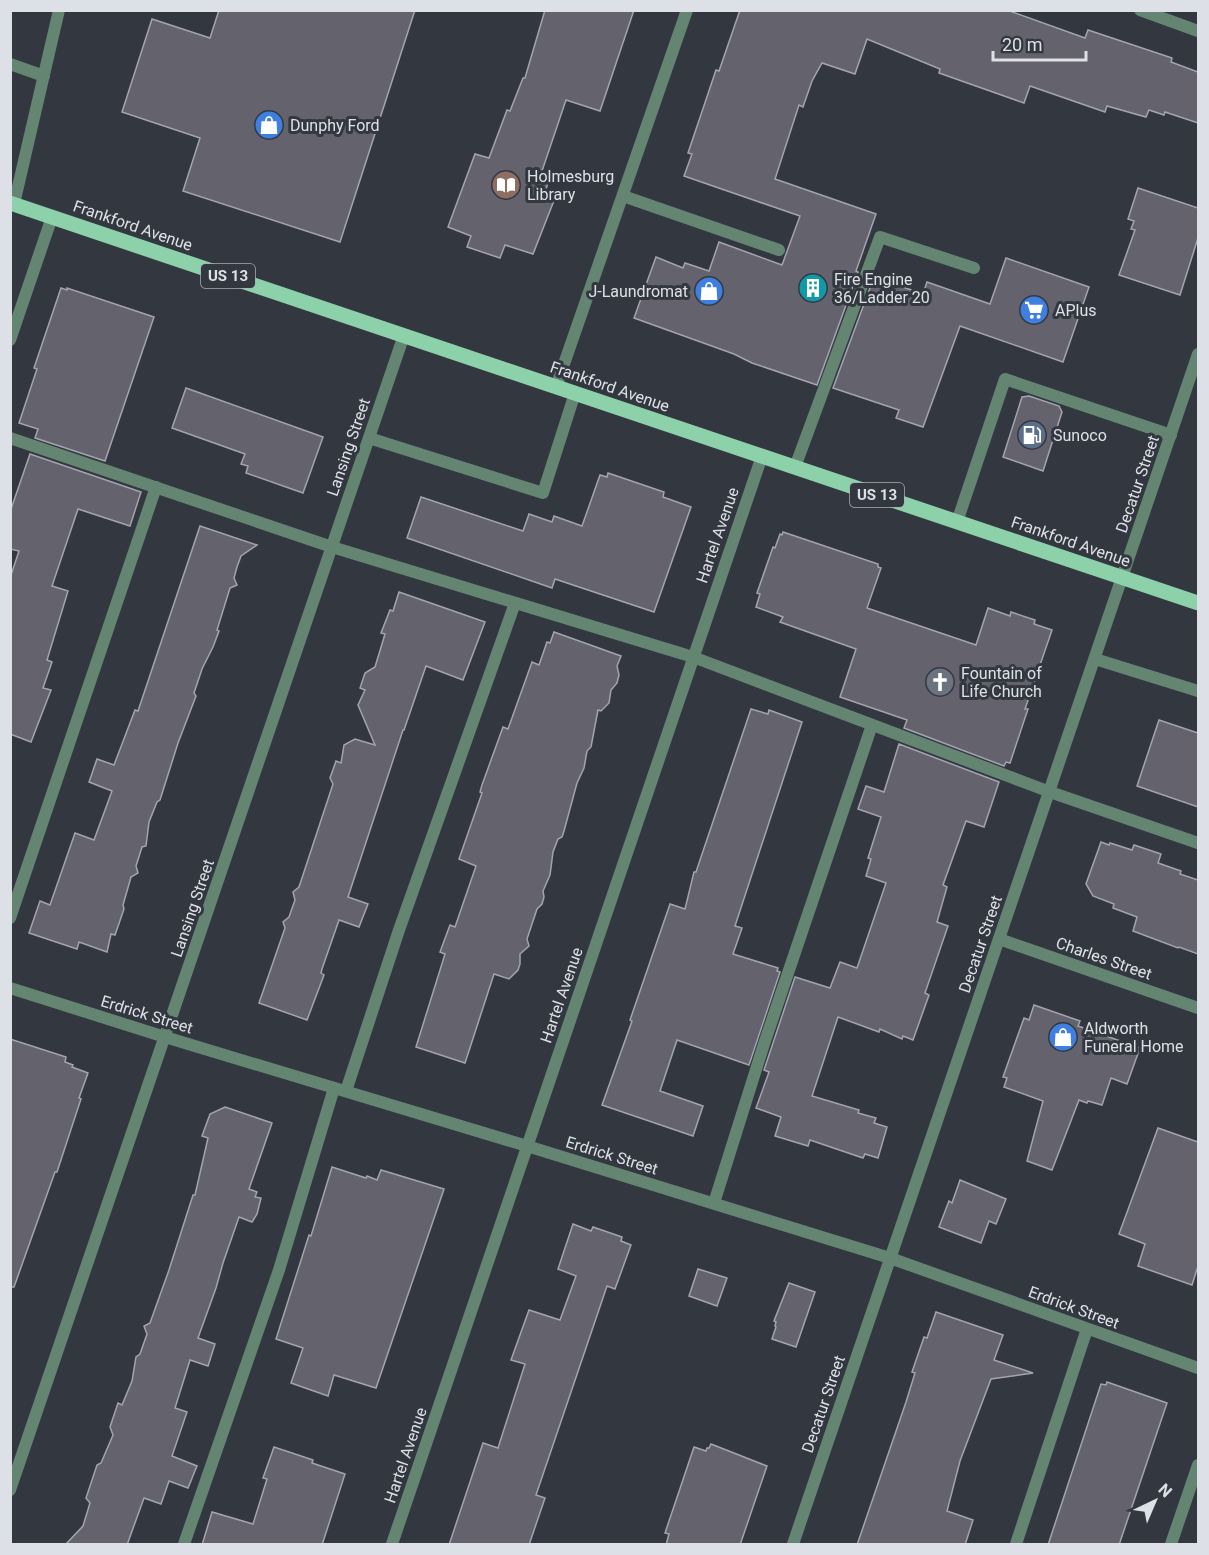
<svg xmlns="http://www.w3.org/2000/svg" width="1209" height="1555" font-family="Roboto,sans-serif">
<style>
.building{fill:#63626d;stroke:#a4a4b0;stroke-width:1.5}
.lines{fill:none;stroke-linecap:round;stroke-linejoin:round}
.service{stroke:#648572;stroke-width:12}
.minor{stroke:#648572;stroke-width:12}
.primary{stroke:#8dd1ab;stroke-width:15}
.labels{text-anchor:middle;stroke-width:6;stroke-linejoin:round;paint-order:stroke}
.shield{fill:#333840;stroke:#aaaeb4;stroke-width:1.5}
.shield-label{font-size:15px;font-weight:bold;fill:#dde0e6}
.poi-label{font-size:16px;fill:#dde0e6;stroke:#333840;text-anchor:start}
.street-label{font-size:16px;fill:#dde0e6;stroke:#333840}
</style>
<rect width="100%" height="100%" fill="#333840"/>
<g class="building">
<polygon points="219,10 415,10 340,242 183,191 200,138 122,112 152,19 210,38"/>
<polygon points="545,10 634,10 600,111 566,100 542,171 551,174 544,195 555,198 533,254 505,245 500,258 467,247 471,236 448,227 475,154 489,158 507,110 510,111 523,78 525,78"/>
<polygon points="740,10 1007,10 1085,38 1088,30 1172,58 1171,62 1198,72 1198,123 1165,112 1164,115 1149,110 1146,117 1107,106 1105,112 1030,86 1024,103 939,73 940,69 867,39 855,74 822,63 812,81 803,107 799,105 775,179 876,214 856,271 858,272 817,385 752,363 734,354 634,318 656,257 683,268 685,263 709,271 719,242 782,265 800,216 684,176 692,154 688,153 716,70 719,71"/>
<polygon points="1138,188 1198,208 1198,238 1180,295 1119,275 1135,230 1131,229 1134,221 1128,219"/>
<polygon points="1006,258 1089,287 1063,362 960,326 923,427 896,418 899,410 833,388 874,277 923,294 927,282 990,304"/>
<polygon points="61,288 67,290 67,288 154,317 105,461 35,438 38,429 19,423 37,369 34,368"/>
<polygon points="186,388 323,437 303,493 246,473 248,466 241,464 245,454 172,428"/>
<polygon points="1029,396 1059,406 1062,412 1043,471 1003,457 1022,397"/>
<polygon points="30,454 141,492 130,526 78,509 52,586 68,591 47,660 52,662 43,688 51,690 31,742 10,734 10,578 19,551 10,549 10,512"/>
<polygon points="608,473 664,492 663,497 691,507 654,612 555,579 552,588 407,538 421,497 523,531 529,514 552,522 554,516 582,526 600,475 607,477"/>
<polygon points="200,526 257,545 241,556 237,567 234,578 237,585 230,588 217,630 219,631 213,647 202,669 194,693 196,696 178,743 160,800 157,802 149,822 146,846 142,847 136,866 138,873 131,877 123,905 124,909 115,935 111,934 107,952 79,942 77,949 29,933 40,901 50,905 75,833 94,840 112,791 89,782 97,759 114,765 135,710 138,711"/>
<polygon points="783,532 878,564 878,567 881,568 867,608 976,645 988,608 1010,616 1011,612 1035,620 1034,624 1052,630 1025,709 1028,709 1010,763 1006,762 1004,766 904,728 907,720 840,697 856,649 780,622 783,617 756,607 760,594 757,593 773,547 775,548 780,534 782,535"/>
<polygon points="399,592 485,622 463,680 426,666 404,730 403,730 348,897 368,904 359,927 339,920 322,969 321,973 324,975 307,1020 259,1003 285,928 283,922 289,917 295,900 293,892 299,887 333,784 330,778 336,761 341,763 344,745 355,739 375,745 358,705 365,690 360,688 365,673 375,667 385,634 381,633 390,610 393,611"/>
<polygon points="554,632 621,656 617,666 619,675 617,683 611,690 609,703 601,711 598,710 591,747 587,751 584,768 577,783 564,831 562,837 558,839 553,852 550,875 543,891 544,897 542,904 537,909 527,939 529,946 520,954 520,964 518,970 509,979 494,974 465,1063 416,1047 445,954 440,952 450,925 455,927 476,866 459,859 482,793 480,792 482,785 503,727 508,729 532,662 539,665 547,642 550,643"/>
<polygon points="751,709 768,714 769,710 802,722 735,926 742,928 733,954 778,968 777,971 780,972 749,1065 677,1040 660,1091 703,1106 693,1136 602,1105 632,1021 630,1020 670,904 685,909 694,872 696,872"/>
<polygon points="1159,720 1198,733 1198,807 1137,786"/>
<polygon points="899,744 999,782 984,827 966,821 943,885 947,887 937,922 948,926 925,993 929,995 913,1040 903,1036 902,1039 880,1029 879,1032 838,1017 812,1096 859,1110 858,1113 876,1118 874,1123 887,1127 878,1158 865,1154 863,1158 810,1140 808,1146 775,1136 781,1117 756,1108 769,1072 764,1070 795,977 830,988 840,962 857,968 886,883 866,876 871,859 868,858 881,817 858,809 866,786 884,792"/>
<polygon points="1101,842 1109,845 1110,843 1132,850 1134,845 1161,854 1158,863 1181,871 1180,874 1198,880 1198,954 1179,947 1178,948 1133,931 1137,917 1113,908 1114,904 1093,896 1086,884"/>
<polygon points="1034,1005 1080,1021 1078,1026 1140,1048 1127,1084 1111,1078 1102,1105 1088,1101 1087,1103 1079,1100 1052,1170 1027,1161 1043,1101 1004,1087 1007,1078 1003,1077 1024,1018 1029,1020"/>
<polygon points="10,1039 66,1057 65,1062 73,1065 72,1067 88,1073 79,1098 81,1099 57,1172 55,1172 14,1287 10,1287"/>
<polygon points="225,1107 272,1123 249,1189 257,1192 255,1197 261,1198 257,1214 252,1222 239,1217 223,1263 216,1288 198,1338 215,1344 208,1366 190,1360 175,1408 187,1412 172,1456 197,1466 188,1488 169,1481 161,1504 144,1498 127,1545 65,1545 83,1526 90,1503 86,1498 97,1465 101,1463 113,1435 110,1427 118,1403 122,1405 132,1381 136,1357 140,1354 147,1334 144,1326 150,1323 169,1270 193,1195 195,1195 208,1138 202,1136 210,1114"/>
<polygon points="1158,1128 1198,1142 1198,1266 1192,1285 1138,1266 1145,1244 1119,1234"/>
<polygon points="332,1167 366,1178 367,1176 377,1180 381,1170 444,1189 376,1388 334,1375 328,1396 291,1383 303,1348 276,1339 309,1235 311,1236"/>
<polygon points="960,1180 1006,1199 996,1224 989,1221 981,1243 939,1227 949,1201 952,1203"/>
<polygon points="573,1224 591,1231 593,1227 622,1237 621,1241 631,1245 615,1289 607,1286 588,1342 536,1495 545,1498 529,1545 449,1545 483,1443 498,1448 525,1364 511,1360 529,1310 560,1320 576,1276 558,1269"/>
<polygon points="698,1269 727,1278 717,1306 689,1296"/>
<polygon points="789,1283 815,1292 796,1347 772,1339 776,1327 775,1326 776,1322 774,1321"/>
<polygon points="936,1312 1003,1335 994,1360 1033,1373 991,1379 960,1461 947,1511 973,1520 965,1545 857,1545 906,1402 915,1373 912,1372 924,1337 927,1338"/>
<polygon points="1107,1382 1167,1403 1119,1545 1048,1545 1101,1384 1106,1385"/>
<polygon points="711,1444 767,1466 740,1545 666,1545 669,1534 665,1533 694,1447 706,1451 707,1448 709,1448"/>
<polygon points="274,1447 313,1460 312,1463 345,1474 322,1545 202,1545 212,1512 253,1524 267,1479 263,1478"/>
</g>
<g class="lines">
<g class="service">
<polyline points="10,64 44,76"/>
<polyline points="623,196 779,250"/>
<polyline points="10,438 332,547 693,657 1050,792 1198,843"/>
<polyline points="369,438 543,493 575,393"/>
<polyline points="795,467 880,237 974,268"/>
<polyline points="957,522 1005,379 1171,435"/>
<polyline points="1095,659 1198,691"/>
<polyline points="10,918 156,487"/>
<polyline points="346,1091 399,930 515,603"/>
<polyline points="714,1203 764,1044 872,725"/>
<polyline points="184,1544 279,1270 334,1088"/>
<polyline points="1016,1544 1087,1329"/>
</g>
<g class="minor">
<polyline points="1140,10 1198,31"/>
<polyline points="14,204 59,10"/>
<polyline points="10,340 52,217"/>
<polyline points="556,387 687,10"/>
<polyline points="999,939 1198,1008"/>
<polyline points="10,988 165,1037 527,1146 890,1258 1198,1368"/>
<polyline points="10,1490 404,335"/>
<polyline points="392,1544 762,456"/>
<polyline points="793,1544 1198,354"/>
<polyline points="1171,1544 1198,1465"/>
</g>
<polyline class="primary" points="10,203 1198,603"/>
</g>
<defs>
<g id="shop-disc" transform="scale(1.5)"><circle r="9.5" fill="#3f7fe0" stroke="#333840"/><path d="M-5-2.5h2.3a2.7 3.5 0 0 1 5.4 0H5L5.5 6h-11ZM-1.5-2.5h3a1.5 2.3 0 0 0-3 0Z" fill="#fff"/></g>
<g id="library-disc" transform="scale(1.5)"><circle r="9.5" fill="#8d6e63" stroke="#333840"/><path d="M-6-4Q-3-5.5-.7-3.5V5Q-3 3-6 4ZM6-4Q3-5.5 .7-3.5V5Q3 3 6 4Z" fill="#fff"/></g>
<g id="building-disc" transform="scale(1.5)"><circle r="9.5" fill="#0f9aa8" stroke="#333840"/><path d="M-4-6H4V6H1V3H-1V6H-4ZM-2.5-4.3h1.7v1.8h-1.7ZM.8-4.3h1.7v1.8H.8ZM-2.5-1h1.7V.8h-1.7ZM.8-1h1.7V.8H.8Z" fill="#fff"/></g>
<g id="supermarket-disc" transform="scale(1.5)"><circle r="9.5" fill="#3f7fe0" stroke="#333840"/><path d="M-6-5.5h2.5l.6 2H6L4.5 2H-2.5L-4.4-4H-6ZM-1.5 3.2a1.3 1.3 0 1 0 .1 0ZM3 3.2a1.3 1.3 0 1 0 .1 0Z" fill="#fff"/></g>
<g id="fuel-disc" transform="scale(1.5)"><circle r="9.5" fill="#5c6f8a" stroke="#333840"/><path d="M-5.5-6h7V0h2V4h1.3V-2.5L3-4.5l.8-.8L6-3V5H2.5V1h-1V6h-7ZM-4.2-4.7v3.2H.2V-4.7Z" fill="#fff"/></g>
<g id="church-disc" transform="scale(1.5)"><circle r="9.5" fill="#6b7280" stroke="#333840"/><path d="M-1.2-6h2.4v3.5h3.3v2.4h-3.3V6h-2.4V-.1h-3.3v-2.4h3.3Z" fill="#fff"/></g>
</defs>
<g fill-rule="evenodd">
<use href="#shop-disc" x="269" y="125"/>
<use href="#library-disc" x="506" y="185"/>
<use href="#building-disc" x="813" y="288"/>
<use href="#shop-disc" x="709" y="291"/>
<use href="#supermarket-disc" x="1034" y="310"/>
<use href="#fuel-disc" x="1032" y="435"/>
<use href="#church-disc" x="940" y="682"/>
<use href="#shop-disc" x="1063" y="1037"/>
</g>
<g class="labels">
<g class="shield">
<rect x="201" y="264" width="54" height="24" rx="4.5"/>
<rect x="850" y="483" width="54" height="24" rx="4.5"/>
</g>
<g class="shield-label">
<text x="228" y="281">US 13</text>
<text x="877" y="500">US 13</text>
</g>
<g class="poi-label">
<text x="290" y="131">Dunphy Ford</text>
<text x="527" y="182">Holmesburg<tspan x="527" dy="18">Library</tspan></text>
<text x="834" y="285">Fire Engine<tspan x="834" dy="18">36/Ladder 20</tspan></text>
<text x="688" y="297" text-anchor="end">J-Laundromat</text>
<text x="1055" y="316">APlus</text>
<text x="1053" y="441">Sunoco</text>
<text x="961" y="679">Fountain of<tspan x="961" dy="18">Life Church</tspan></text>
<text x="1084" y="1034">Aldworth<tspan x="1084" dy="18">Funeral Home</tspan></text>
</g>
<g class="street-label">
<text transform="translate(133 225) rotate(19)" y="6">Frankford Avenue</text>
<text transform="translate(610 386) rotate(19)" y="6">Frankford Avenue</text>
<text transform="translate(348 447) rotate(-71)" y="6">Lansing Street</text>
<text transform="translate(1137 484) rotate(-71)" y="6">Decatur Street</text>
<text transform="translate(717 535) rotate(-71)" y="6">Hartel Avenue</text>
<text transform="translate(1071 541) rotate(19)" y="6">Frankford Avenue</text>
<text transform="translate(192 908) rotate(-71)" y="6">Lansing Street</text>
<text transform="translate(980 944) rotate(-71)" y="6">Decatur Street</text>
<text transform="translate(1104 958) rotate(19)" y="6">Charles Street</text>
<text transform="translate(561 995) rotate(-71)" y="6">Hartel Avenue</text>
<text transform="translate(147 1014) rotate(17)" y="6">Erdrick Street</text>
<text transform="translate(612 1155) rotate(17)" y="6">Erdrick Street</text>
<text transform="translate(1074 1307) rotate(20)" y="6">Erdrick Street</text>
<text transform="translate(823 1404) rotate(-71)" y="6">Decatur Street</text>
<text transform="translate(405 1455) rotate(-71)" y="6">Hartel Avenue</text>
</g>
</g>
<rect width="1209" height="1555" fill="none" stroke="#dde0e6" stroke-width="24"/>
<g transform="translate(1155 1501) rotate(44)" stroke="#333840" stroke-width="4.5" paint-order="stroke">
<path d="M0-4.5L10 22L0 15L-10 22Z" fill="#dde0e6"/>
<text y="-9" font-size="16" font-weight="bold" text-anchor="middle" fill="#dde0e6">N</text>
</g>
<path d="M993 51v9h93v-9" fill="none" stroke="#dde0e6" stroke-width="3"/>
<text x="1002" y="51" font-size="18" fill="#dde0e6" stroke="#333840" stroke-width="4.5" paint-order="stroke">20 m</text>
</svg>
